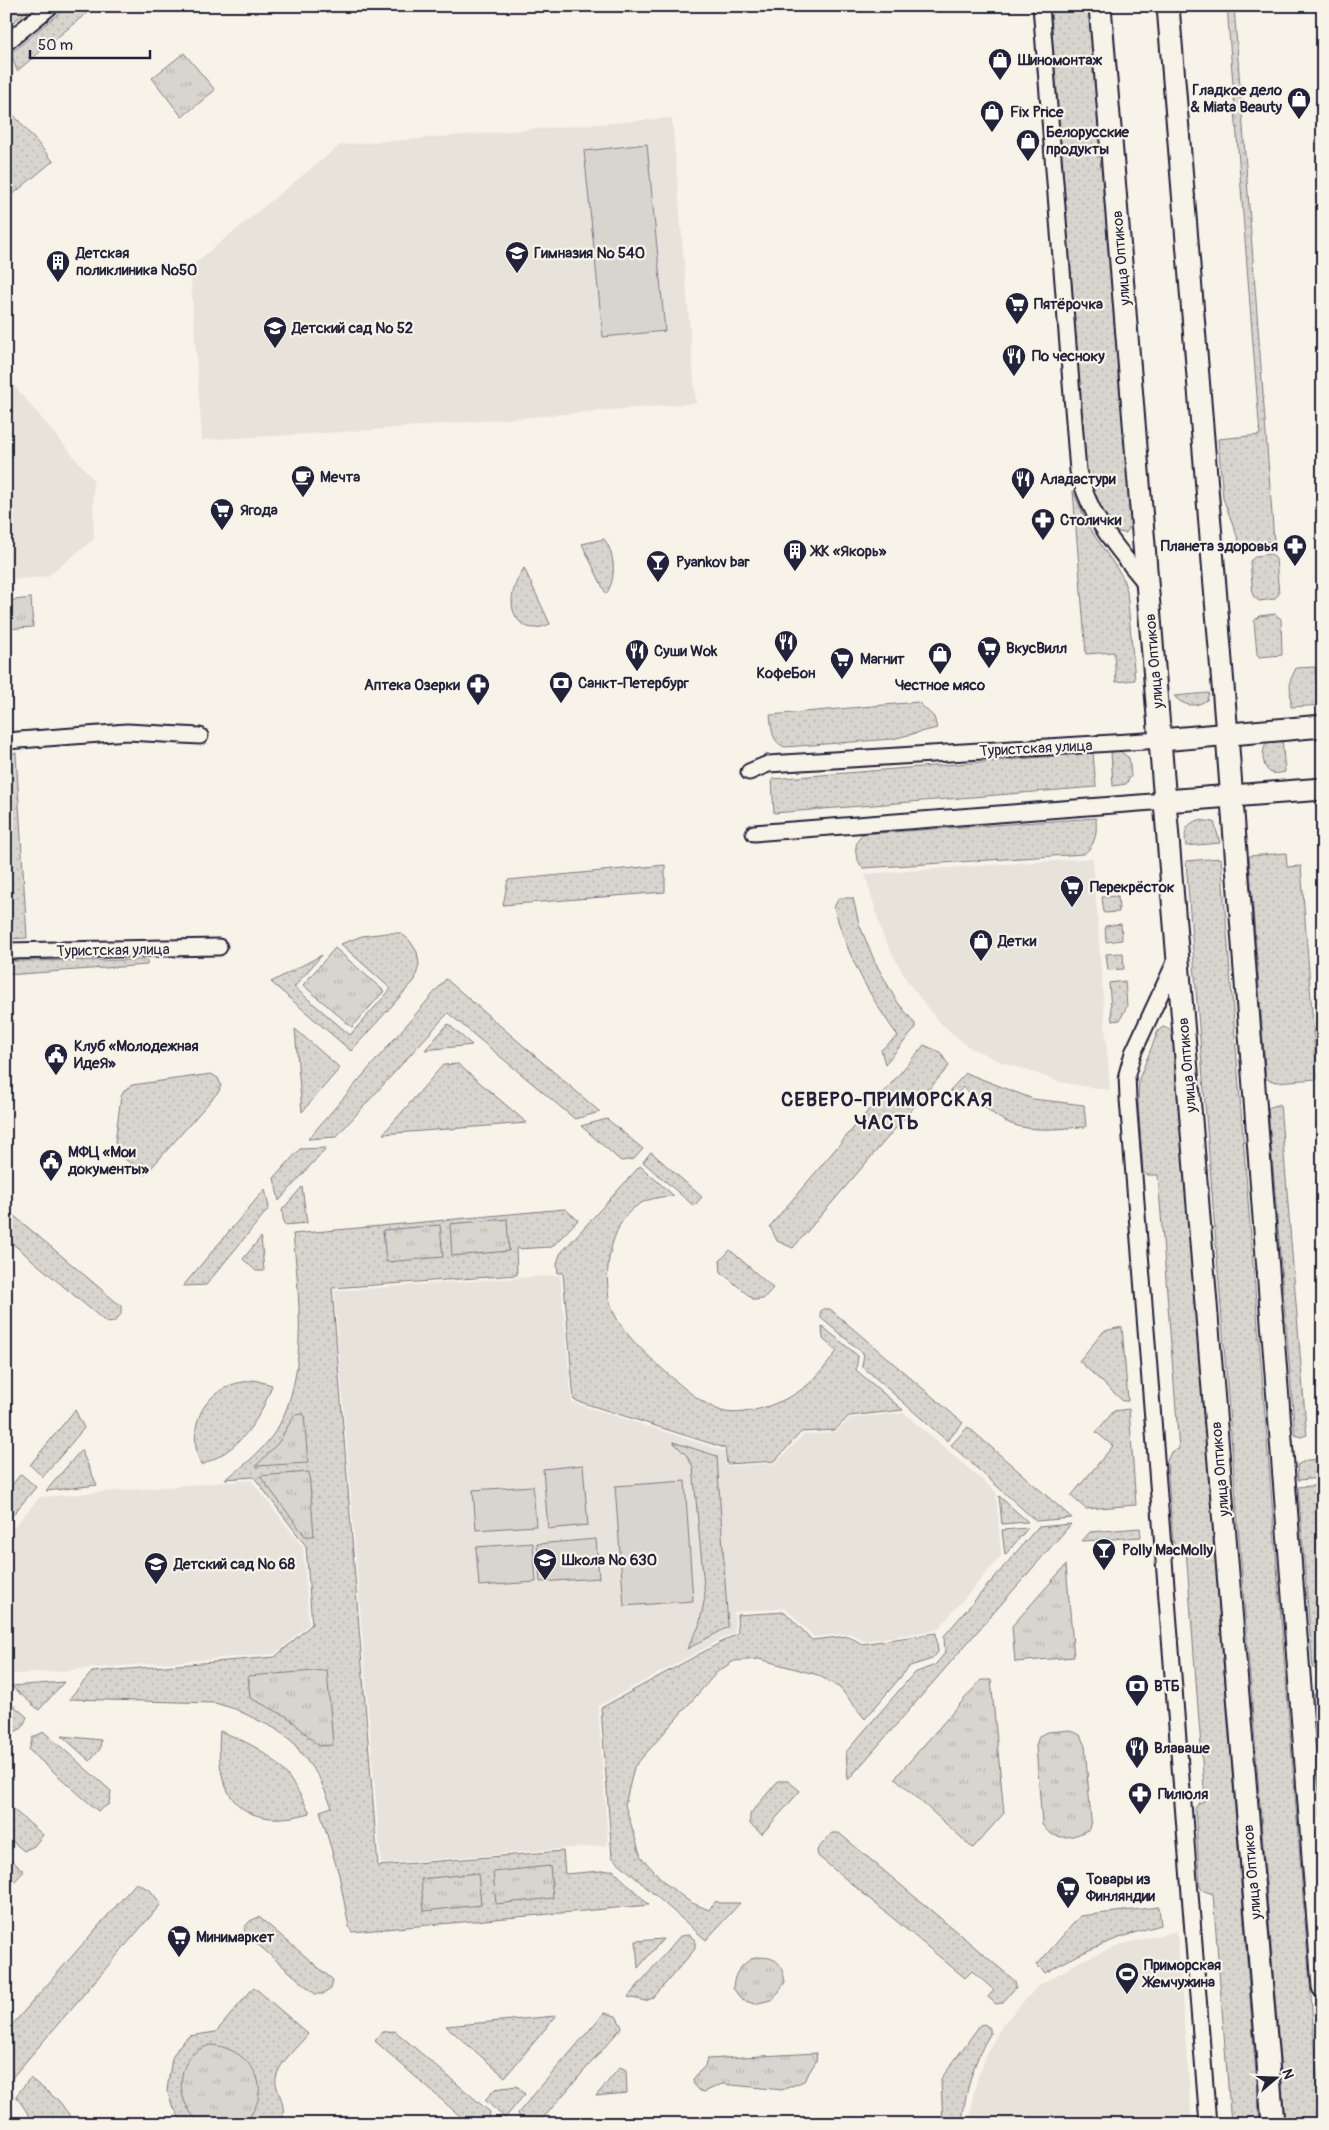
<svg xmlns="http://www.w3.org/2000/svg" width="1329" height="2130" font-family="Pangolin,sans-serif">
<style>
.built{fill:#e7e3db}
.grass{fill:url(#grass-dots);stroke:#7d7c85}
.park{fill:url(#park-tufts);stroke:#7d7c85}
.pitch{fill:#d8d5cf;stroke:#7d7c85}
.lines{fill:none;stroke-linecap:round;stroke-linejoin:round}
.street-casing{stroke:#22223b;stroke-width:19}
.secondary-casing{stroke:#22223b;stroke-width:25}
.street{stroke:#f7f3e8;stroke-width:15}
.secondary{stroke:#f7f3e8;stroke-width:21}
.labels{text-anchor:middle;stroke-width:4.5;stroke-linejoin:round;paint-order:stroke}
.poi-label{font-size:15px;font-weight:bold;fill:#22223b;stroke:#f7f3e8;text-anchor:start}
.street-label{font-size:15px;fill:#22223b;stroke:#f7f3e8}
.district-label{font-size:20px;font-weight:bold;letter-spacing:1px;fill:#22223b;stroke:#f7f3e8}
</style>
<defs>
<pattern id="grass-dots" width="8" height="8" patternUnits="userSpaceOnUse" patternTransform="scale(1.25)"><rect width="8" height="8" fill="#d8d5cf"/><path d="M2 2h.1M6 6h.1" fill="none" stroke="#b9b7b3" stroke-width="1.8" stroke-linecap="round"/></pattern>
<pattern id="park-tufts" width="24" height="20" patternUnits="userSpaceOnUse" patternTransform="scale(1.25)"><rect width="24" height="20" fill="#d8d5cf"/><path d="M3 7l-1-3M5 7V3M7 7l1-3M15 17l-1-3M17 17v-4M19 17l1-3" fill="none" stroke="#b9b7b3"/></pattern>
</defs>
<rect width="100%" height="100%" fill="#f7f3e8"/>
<filter id="ink" filterUnits="userSpaceOnUse"><feTurbulence type="fractalNoise" baseFrequency=".02" numOctaves="2"/><feDisplacementMap in="SourceGraphic" scale="10" xChannelSelector="R" yChannelSelector="G"/><feConvolveMatrix kernelMatrix="1 2 1 2 8 2 1 2 1" color-interpolation-filters="sRGB"/></filter>
<g filter="url(#ink)">
<g class="built">
<polygon points="672,118 696,403 360,431 202,440 190,267 340,145"/>
<polygon points="6,376 93,479 94,539 47,577 6,580"/>
<polygon points="1093,858 1110,1090 1064,1083 999,1061 967,1046 937,1020 907,981 883,936 865,874"/>
<polygon points="560,1275 572,1402 724,1451 726,1466 776,1463 803,1435 836,1432 850,1418 904,1413 996,1492 1001,1556 937,1630 864,1641 850,1633 814,1637 786,1608 734,1612 735,1632 598,1706 608,1845 381,1864 334,1291"/>
<polygon points="251,1480 303,1547 309,1624 275,1654 6,1675 6,1536 40,1497"/>
<polygon points="1177,1931 1192,2124 970,2124 972,2101 978,2076 989,2050 1002,2025 1038,1986 1080,1961 1122,1944"/>
</g>
<g class="grass">
<polygon points="6,6 33,6 6,28"/>
<polygon points="68,6 95,6 17,71 11,53"/>
<path d="M 1050,6 L 1090,6 L 1131,525 L 1126,533 L 1115,532 C 1100,511 1092,491 1086,467 Z"/>
<polygon points="1227,6 1234,6 1274,541 1240,544 1223,498 1218,439 1260,435"/>
<polygon points="6,106 53,161 6,200"/>
<polygon points="1073,491 1090,529 1122,576 1127,591 1135,680 1116,682 1114,652 1086,654"/>
<path d="M 604,539 C 615,553 617,579 606,594 L 582,544 Z"/>
<polygon points="1271,554 1276,559 1279,594 1274,599 1259,601 1253,596 1250,561 1256,556"/>
<path d="M 524,568 L 550,624 C 545,626 539,628 534,628 C 529,628 524,626 520,622 C 505,607 514,583 524,568 Z"/>
<polygon points="1275,614 1281,619 1282,655 1259,657 1257,654 1254,621 1259,616"/>
<polygon points="1315,667 1318,698 1323,698 1323,705 1291,707 1290,681 1296,668"/>
<path d="M 1209,693 L 1207,700 C 1195,708 1183,706 1174,696 Z"/>
<path d="M 918,702 L 934,717 L 937,728 L 892,739 L 785,747 C 771,742 772,728 770,715 Z"/>
<path d="M 1282,738 L 1285,772 C 1281,773 1276,774 1272,773 C 1261,769 1261,748 1268,741 Z"/>
<polygon points="1119,750 1129,758 1131,776 1126,784 1113,786 1111,751"/>
<polygon points="16,753 27,938 6,939 6,754"/>
<polygon points="1093,753 1096,787 774,813 772,779"/>
<path d="M 1096,818 C 1097,833 1096,844 1084,854 L 863,868 C 854,857 853,845 862,834 Z"/>
<path d="M 1199,820 L 1214,822 L 1220,843 L 1186,846 C 1184,832 1185,824 1199,820 Z"/>
<polygon points="1286,853 1287,867 1301,866 1317,1079 1276,1082 1266,1079 1249,856"/>
<polygon points="1221,858 1321,2124 1285,2124 1186,861"/>
<polygon points="665,865 665,892 503,905 508,880"/>
<polygon points="1118,896 1119,912 1104,913 1102,897"/>
<path d="M 839,898 L 853,898 L 859,924 L 875,962 L 896,1000 L 915,1024 L 915,1029 L 885,1064 L 881,1050 L 898,1036 C 869,996 847,955 834,907 Z"/>
<polygon points="1121,924 1122,940 1106,942 1105,926"/>
<polygon points="387,933 401,933 410,941 417,952 419,964 415,980 351,1051 271,982 322,955 294,987 350,1035 391,989 341,944 362,936"/>
<polygon points="1123,953 1124,969 1108,970 1106,954"/>
<polygon points="147,960 147,965 6,975 6,961"/>
<polygon points="446,979 600,1112 575,1119 448,1013 336,1137 308,1139"/>
<polygon points="1125,981 1127,1006 1120,1020 1112,1021 1109,983"/>
<polygon points="448,1024 472,1045 425,1050"/>
<polygon points="1163,1027 1170,1029 1174,1039 1260,2124 1231,2124 1213,1894 1204,1891 1200,1887 1195,1808 1199,1803 1205,1800 1186,1549 1177,1547 1173,1542 1167,1461 1171,1452 1179,1449 1158,1175 1147,1175 1143,1172 1138,1100 1139,1079 1158,1031"/>
<polygon points="295,1029 340,1068 302,1112"/>
<polygon points="924,1045 940,1052 949,1066 793,1248 777,1241 770,1226"/>
<polygon points="458,1064 527,1123 383,1134 443,1065"/>
<path d="M 966,1073 L 1033,1099 L 1084,1105 L 1086,1127 C 1062,1128 1031,1133 1009,1123 C 991,1115 977,1100 963,1087 L 956,1095 L 950,1090 Z"/>
<polygon points="211,1074 218,1078 221,1085 219,1091 145,1175 120,1155 115,1142 121,1096 125,1090 132,1085"/>
<polygon points="1280,1104 1306,1428 1307,1435 1301,1437 1295,1435 1268,1108"/>
<polygon points="607,1119 643,1149 634,1159 621,1161 581,1126"/>
<polygon points="326,1148 279,1201 274,1178 300,1149"/>
<polygon points="651,1152 702,1197 694,1206 643,1162"/>
<path d="M 640,1166 L 674,1196 C 662,1196 645,1199 635,1207 C 610,1225 603,1274 610,1302 C 617,1328 640,1348 658,1365 C 677,1382 695,1400 719,1410 C 739,1419 780,1404 798,1392 C 814,1382 826,1366 837,1351 L 823,1339 L 822,1326 L 858,1356 L 856,1370 L 903,1410 L 849,1416 L 835,1430 L 801,1432 L 775,1461 L 727,1464 L 725,1448 L 574,1400 L 563,1273 L 558,1273 L 557,1264 L 560,1254 Z"/>
<polygon points="302,1187 307,1223 284,1225 282,1210"/>
<polygon points="265,1189 269,1208 206,1285 183,1286"/>
<polygon points="6,1209 121,1306 121,1314 114,1322 107,1323 6,1238"/>
<path d="M 565,1209 L 578,1220 L 552,1247 L 516,1249 L 517,1275 L 332,1288 L 378,1866 L 563,1851 L 565,1874 L 613,1870 L 649,1905 L 352,1932 L 349,1927 L 339,1875 L 320,1811 L 332,1807 L 319,1777 L 292,1741 L 274,1728 L 235,1709 L 215,1703 L 69,1699 L 92,1672 L 275,1657 L 312,1624 L 306,1546 L 254,1477 L 225,1479 C 245,1466 264,1449 277,1429 C 309,1374 299,1294 293,1234 Z"/>
<polygon points="261,1237 264,1271 256,1271 243,1259"/>
<polygon points="730,1250 773,1288 763,1299 754,1300 721,1272 720,1261"/>
<polygon points="823,1309 830,1309 963,1423 947,1441 862,1366 864,1354 821,1318 820,1312"/>
<polygon points="1122,1327 1128,1401 1123,1401 1079,1361 1104,1331"/>
<path d="M 254,1380 L 272,1385 C 259,1423 239,1450 201,1465 C 188,1434 197,1399 231,1385 C 238,1382 247,1382 254,1380 Z"/>
<polygon points="1129,1409 1136,1505 1086,1509 1071,1496 1113,1446 1096,1432 1114,1411"/>
<polygon points="75,1410 84,1428 43,1477 30,1465"/>
<polygon points="968,1427 1072,1518 1036,1521 951,1445"/>
<polygon points="673,1442 717,1456 728,1627 687,1649 699,1626 705,1597 693,1467 686,1455"/>
<polygon points="81,1450 97,1485 46,1491"/>
<polygon points="1323,1459 1323,1478 1298,1480 1297,1465 1307,1460"/>
<polygon points="21,1474 36,1487 6,1523 6,1492"/>
<polygon points="1323,1485 1323,1671 1313,1668 1298,1487"/>
<polygon points="999,1496 1028,1522 1002,1524"/>
<polygon points="1071,1524 848,1780 846,1752 914,1673 935,1665 945,1653 944,1636 1038,1527"/>
<polygon points="1028,1528 1005,1555 1002,1530"/>
<polygon points="1140,1528 1141,1537 1082,1541 1090,1532"/>
<polygon points="785,1612 812,1640 848,1636 862,1644 936,1633 938,1652 932,1659 910,1666 865,1719 840,1688 818,1675 759,1659 734,1661 717,1672 634,1767 625,1805 641,1857 666,1884 690,1902 709,1910 716,1901 720,1903 740,1903 706,1940 612,1857 601,1708 738,1633 737,1615"/>
<polygon points="64,1682 39,1710 11,1686"/>
<polygon points="1323,1688 1323,1777 1320,1776 1314,1694"/>
<polygon points="6,1699 27,1717 22,1728 11,1734 6,1730"/>
<path d="M 220,1731 C 271,1751 285,1765 310,1813 C 242,1832 214,1797 220,1731 Z"/>
<polygon points="44,1732 111,1791 109,1804 98,1811 29,1750 33,1737"/>
<polygon points="62,1736 101,1740 100,1749 90,1761"/>
<polygon points="778,1781 788,1781 800,1791 762,1834 750,1824 750,1814"/>
<polygon points="6,1803 43,1835 34,1846 24,1851 6,1836 6,1829 9,1825 6,1823"/>
<polygon points="832,1833 839,1833 1015,1981 1016,1987 1002,2003 996,2004 988,1997 994,1990 972,1971 965,1978 818,1856 817,1850"/>
<polygon points="136,1883 150,1890 161,1904 10,2080 6,2078 6,2032"/>
<path d="M 1159,1907 L 1161,1925 C 1119,1936 1082,1951 1045,1973 L 1037,1965 L 1080,1916 Z"/>
<polygon points="259,1917 333,1980 331,1989 323,1994 315,1994 246,1934 244,1928 250,1921"/>
<polygon points="689,1935 695,1940 695,1949 653,1998 645,2001 628,1997 680,1936"/>
<polygon points="663,1939 638,1968 636,1941"/>
<path d="M 254,1987 L 308,2034 C 298,2047 279,2062 276,2078 C 274,2091 289,2103 281,2124 L 184,2124 L 172,2105 L 167,2090 L 172,2058 L 179,2046 L 189,2036 L 216,2032 Z"/>
<polygon points="604,2013 616,2016 622,2027 538,2124 522,2124 518,2113"/>
<polygon points="556,2016 505,2077 446,2026"/>
<path d="M 984,2024 L 990,2028 L 990,2034 C 973,2062 965,2092 962,2124 L 943,2124 L 941,2079 L 980,2025 Z"/>
<polygon points="395,2031 490,2112 488,2124 469,2124 375,2041 382,2032"/>
<polygon points="620,2067 626,2070 627,2093 596,2096"/>
<polygon points="30,2078 59,2101 76,2124 35,2124 16,2096"/>
<polygon points="517,2086 525,2094 505,2118 485,2100 495,2089"/>
</g>
<g class="park">
<polygon points="184,53 215,90 182,117 152,78"/>
<polygon points="31,598 33,627 6,629 6,601"/>
<polygon points="335,948 384,991 352,1027 303,985"/>
<polygon points="507,1219 509,1251 452,1256 450,1224"/>
<polygon points="440,1225 443,1257 386,1262 383,1230"/>
<polygon points="304,1414 308,1463 256,1466 279,1442 294,1415"/>
<polygon points="309,1472 314,1536 305,1536 260,1476"/>
<polygon points="1066,1565 1074,1657 1015,1662 1012,1626"/>
<polygon points="327,1670 333,1745 319,1746 288,1717 250,1698 248,1676"/>
<polygon points="981,1680 991,1680 1004,1813 973,1848 895,1778"/>
<path d="M 1070,1730 L 1080,1735 L 1085,1746 L 1091,1820 L 1089,1829 C 1073,1839 1052,1842 1042,1824 L 1036,1746 L 1039,1736 L 1048,1732 Z"/>
<polygon points="6,1856 24,1871 6,1891"/>
<polygon points="550,1866 553,1898 496,1904 493,1872"/>
<polygon points="478,1873 481,1905 424,1911 421,1879"/>
<path d="M 755,1957 C 776,1957 781,1960 785,1982 L 774,1999 L 755,2004 L 742,2000 L 733,1988 C 734,1972 741,1965 755,1957 Z"/>
<path d="M 210,2045 C 242,2046 272,2079 254,2109 C 251,2116 247,2120 241,2124 L 203,2124 C 180,2110 173,2074 193,2054 C 198,2049 204,2047 210,2045 Z"/>
<polygon points="817,2053 816,2061 804,2081 782,2090 722,2084 704,2092 698,2090 694,2085 693,2079 705,2066 707,2059"/>
</g>
<g class="pitch">
<polygon points="647,144 665,331 603,337 584,151"/>
<polygon points="583,1465 588,1525 548,1529 543,1469"/>
<polygon points="685,1481 693,1601 624,1606 615,1486"/>
<polygon points="533,1486 536,1526 476,1530 473,1490"/>
<polygon points="596,1539 599,1578 540,1582 537,1544"/>
<polygon points="533,1543 536,1582 479,1586 476,1547"/>
</g>
<g class="lines">
<g class="street-casing">
<g id="street">
<path d="M 1041,6 L 1078,471 C 1092,522 1115,545 1147,585"/>
<polyline points="6,43 51,6"/>
<polyline points="6,741 127,732 200,736"/>
<polyline points="749,772 768,764 1161,740"/>
<polyline points="754,833 1165,801"/>
<polyline points="6,951 219,947"/>
<polyline points="1177,958 1133,1053 1127,1074 1128,1099 1208,2124"/>
</g>
</g>
<g class="secondary-casing">
<g id="secondary">
<polyline points="1100,6 1273,2124"/>
<polyline points="1168,6 1227,735 1323,1987"/>
<polyline points="1161,740 1323,726"/>
<polyline points="1165,801 1323,789"/>
</g>
</g>
<use href="#street" class="street"/>
<use href="#secondary" class="secondary"/>
</g>
</g>
<defs>
<g id="shop-pin" transform="scale(1.25)"><path d="M0 17L-7.5 6A9.5 9.5 0 1 1 7.5 6Z" fill="#22223b" stroke="#f7f3e8"/><path d="M-5-2.5h2.3a2.7 3.5 0 0 1 5.4 0H5L5.5 6h-11ZM-1.5-2.5h3a1.5 2.3 0 0 0-3 0Z" fill="#fff"/></g>
<g id="school-pin" transform="scale(1.25)"><path d="M0 17L-7.5 6A9.5 9.5 0 1 1 7.5 6Z" fill="#22223b" stroke="#f7f3e8"/><path d="M0-5L7-2L0 1L-7-2ZM-4 1L0 2.5L4 1V4Q0 6-4 4Z" fill="#fff"/></g>
<g id="building-pin" transform="scale(1.25)"><path d="M0 17L-7.5 6A9.5 9.5 0 1 1 7.5 6Z" fill="#22223b" stroke="#f7f3e8"/><path d="M-4-6H4V6H1V3H-1V6H-4ZM-2.5-4.3h1.7v1.8h-1.7ZM.8-4.3h1.7v1.8H.8ZM-2.5-1h1.7V.8h-1.7ZM.8-1h1.7V.8H.8Z" fill="#fff"/></g>
<g id="supermarket-pin" transform="scale(1.25)"><path d="M0 17L-7.5 6A9.5 9.5 0 1 1 7.5 6Z" fill="#22223b" stroke="#f7f3e8"/><path d="M-6-5.5h2.5l.6 2H6L4.5 2H-2.5L-4.4-4H-6ZM-1.5 3.2a1.3 1.3 0 1 0 .1 0ZM3 3.2a1.3 1.3 0 1 0 .1 0Z" fill="#fff"/></g>
<g id="restaurant-pin" transform="scale(1.25)"><path d="M0 17L-7.5 6A9.5 9.5 0 1 1 7.5 6Z" fill="#22223b" stroke="#f7f3e8"/><path d="M-5-6h1v4h1v-4h1v4h1v-4h1v5L-1.5 .5V6h-2V.5L-5-1ZM5-6V6H3V1.5H1.5Q1.5-4 5-6Z" fill="#fff"/></g>
<g id="cafe-pin" transform="scale(1.25)"><path d="M0 17L-7.5 6A9.5 9.5 0 1 1 7.5 6Z" fill="#22223b" stroke="#f7f3e8"/><path d="M-5.5-4.5H6V0H3Q3 3.5 0 3.5H-2.5Q-5.5 3.5-5.5 0ZM3-3.2v2h1.7v-2ZM-6 4.5H4V6H-6Z" fill="#fff"/></g>
<g id="pharmacy-pin" transform="scale(1.25)"><path d="M0 17L-7.5 6A9.5 9.5 0 1 1 7.5 6Z" fill="#22223b" stroke="#f7f3e8"/><path d="M-2-6h4v4h4v4h-4v4h-4v-4h-4v-4h4Z" fill="#fff"/></g>
<g id="bar-pin" transform="scale(1.25)"><path d="M0 17L-7.5 6A9.5 9.5 0 1 1 7.5 6Z" fill="#22223b" stroke="#f7f3e8"/><path d="M-6-5H6L.8 .8V4.5H3.5V6h-7V4.5H-.8V.8Z" fill="#fff"/></g>
<g id="bank-pin" transform="scale(1.25)"><path d="M0 17L-7.5 6A9.5 9.5 0 1 1 7.5 6Z" fill="#22223b" stroke="#f7f3e8"/><path d="M-6-4H6V4H-6ZM0-2.3a2.3 2.3 0 1 0 0 4.6a2.3 2.3 0 1 0 0-4.6Z" fill="#fff"/></g>
<g id="civic-pin" transform="scale(1.25)"><path d="M0 17L-7.5 6A9.5 9.5 0 1 1 7.5 6Z" fill="#22223b" stroke="#f7f3e8"/><path d="M-.6-6.5H3V-4.5H.6V-3L4-1V1h2V6H-6V1h2V-1L-.6-3ZM-1.2 2.5V6h2.4V2.5Z" fill="#fff"/></g>
<g id="stadium-pin" transform="scale(1.25)"><path d="M0 17L-7.5 6A9.5 9.5 0 1 1 7.5 6Z" fill="#22223b" stroke="#f7f3e8"/><path d="M0-5a6.5 5 0 1 0 0 10a6.5 5 0 1 0 0-10ZM-3.5-1.8h7v3.6h-7Z" fill="#fff"/></g>
</defs>
<g fill-rule="evenodd">
<use href="#shop-pin" x="1000" y="60"/>
<use href="#shop-pin" x="1299" y="99"/>
<use href="#shop-pin" x="992" y="112"/>
<use href="#shop-pin" x="1028" y="141"/>
<use href="#school-pin" x="517" y="253"/>
<use href="#building-pin" x="58" y="262"/>
<use href="#supermarket-pin" x="1017" y="304"/>
<use href="#school-pin" x="275" y="328"/>
<use href="#restaurant-pin" x="1014" y="356"/>
<use href="#cafe-pin" x="303" y="477"/>
<use href="#restaurant-pin" x="1023" y="479"/>
<use href="#supermarket-pin" x="222" y="510"/>
<use href="#pharmacy-pin" x="1043" y="520"/>
<use href="#pharmacy-pin" x="1295" y="546"/>
<use href="#building-pin" x="795" y="551"/>
<use href="#bar-pin" x="658" y="562"/>
<use href="#restaurant-pin" x="786" y="642"/>
<use href="#supermarket-pin" x="989" y="648"/>
<use href="#restaurant-pin" x="637" y="651"/>
<use href="#shop-pin" x="940" y="654"/>
<use href="#supermarket-pin" x="842" y="659"/>
<use href="#bank-pin" x="561" y="683"/>
<use href="#pharmacy-pin" x="478" y="685"/>
<use href="#supermarket-pin" x="1072" y="887"/>
<use href="#shop-pin" x="981" y="941"/>
<use href="#civic-pin" x="56" y="1055"/>
<use href="#civic-pin" x="51" y="1161"/>
<use href="#bar-pin" x="1104" y="1550"/>
<use href="#school-pin" x="545" y="1560"/>
<use href="#school-pin" x="156" y="1564"/>
<use href="#bank-pin" x="1137" y="1686"/>
<use href="#restaurant-pin" x="1137" y="1748"/>
<use href="#pharmacy-pin" x="1140" y="1794"/>
<use href="#supermarket-pin" x="1068" y="1888"/>
<use href="#supermarket-pin" x="179" y="1937"/>
<use href="#stadium-pin" x="1127" y="1974"/>
</g>
<g class="labels">
<g class="poi-label">
<text x="1018" y="65">Шиномонтаж</text>
<text x="1282" y="95" text-anchor="end">Гладкое дело<tspan x="1282" dy="17">&amp; Miata Beauty</tspan></text>
<text x="1010" y="117">Fix Price</text>
<text x="1046" y="137">Белорусские<tspan x="1046" dy="17">продукты</tspan></text>
<text x="76" y="258">Детская<tspan x="76" dy="17">поликлиника №50</tspan></text>
<text x="534" y="258">Гимназия № 540</text>
<text x="1034" y="309">Пятёрочка</text>
<text x="292" y="333">Детский сад № 52</text>
<text x="1032" y="361">По чесноку</text>
<text x="320" y="482">Мечта</text>
<text x="1040" y="484">Аладастури</text>
<text x="240" y="515">Ягода</text>
<text x="1060" y="525">Столички</text>
<text x="1278" y="551" text-anchor="end">Планета здоровья</text>
<text x="812" y="556">ЖК «Якорь»</text>
<text x="676" y="567">Pyankov bar</text>
<text x="1006" y="653">ВкусВилл</text>
<text x="654" y="656">Суши Wok</text>
<text x="860" y="664">Магнит</text>
<text x="786" y="678" text-anchor="middle">КофеБон</text>
<text x="578" y="688">Санкт-Петербург</text>
<text x="460" y="690" text-anchor="end">Аптека Озерки</text>
<text x="940" y="690" text-anchor="middle">Честное мясо</text>
<text x="1090" y="892">Перекрёсток</text>
<text x="998" y="946">Детки</text>
<text x="74" y="1051">Клуб «Молодежная<tspan x="74" dy="17">ИдеЯ»</tspan></text>
<text x="68" y="1157">МФЦ «Мои<tspan x="68" dy="17">документы»</tspan></text>
<text x="1122" y="1555">Polly MacMolly</text>
<text x="562" y="1565">Школа № 630</text>
<text x="174" y="1569">Детский сад № 68</text>
<text x="1154" y="1691">ВТБ</text>
<text x="1154" y="1753">Влаваше</text>
<text x="1158" y="1799">Пилюля</text>
<text x="1086" y="1884">Товары из<tspan x="1086" dy="17">Финляндии</tspan></text>
<text x="196" y="1942">Минимаркет</text>
<text x="1144" y="1970">Приморская<tspan x="1144" dy="17">Жемчужина</tspan></text>
</g>
<g class="street-label">
<text transform="translate(1121 258) rotate(-95)" y="5">улица Оптиков</text>
<text transform="translate(1154 661) rotate(-95)" y="5">улица Оптиков</text>
<text transform="translate(1036 748) rotate(-3)" y="5">Туристская улица</text>
<text transform="translate(113 950) rotate(-1)" y="5">Туристская улица</text>
<text transform="translate(1187 1065) rotate(-95)" y="5">улица Оптиков</text>
<text transform="translate(1220 1469) rotate(-95)" y="5">улица Оптиков</text>
<text transform="translate(1252 1872) rotate(-95)" y="5">улица Оптиков</text>
</g>
<g class="district-label">
<text x="887" y="1106">СЕВЕРО-ПРИМОРСКАЯ<tspan x="887" dy="23">ЧАСТЬ</tspan></text>
</g>
</g>
<rect width="1329" height="2130" fill="none" stroke="#f7f3e8" stroke-width="25"/>
<rect x="12" y="12" width="1304" height="2105" fill="none" stroke="#22223b" stroke-width="2" filter="url(#ink)"/>
<g transform="translate(1276 2078) rotate(71)" stroke="#f7f3e8" stroke-width="4" paint-order="stroke">
<path d="M0-4L9 19L0 12L-9 19Z" fill="#22223b"/>
<text y="-8" font-size="14" font-weight="bold" text-anchor="middle" fill="#22223b">N</text>
</g>
<path d="M30 50v8h120v-8" fill="none" stroke="#22223b" stroke-width="2.5"/>
<text x="38" y="50" font-size="15" fill="#22223b" stroke="#f7f3e8" stroke-width="4" paint-order="stroke">50 m</text>
</svg>
